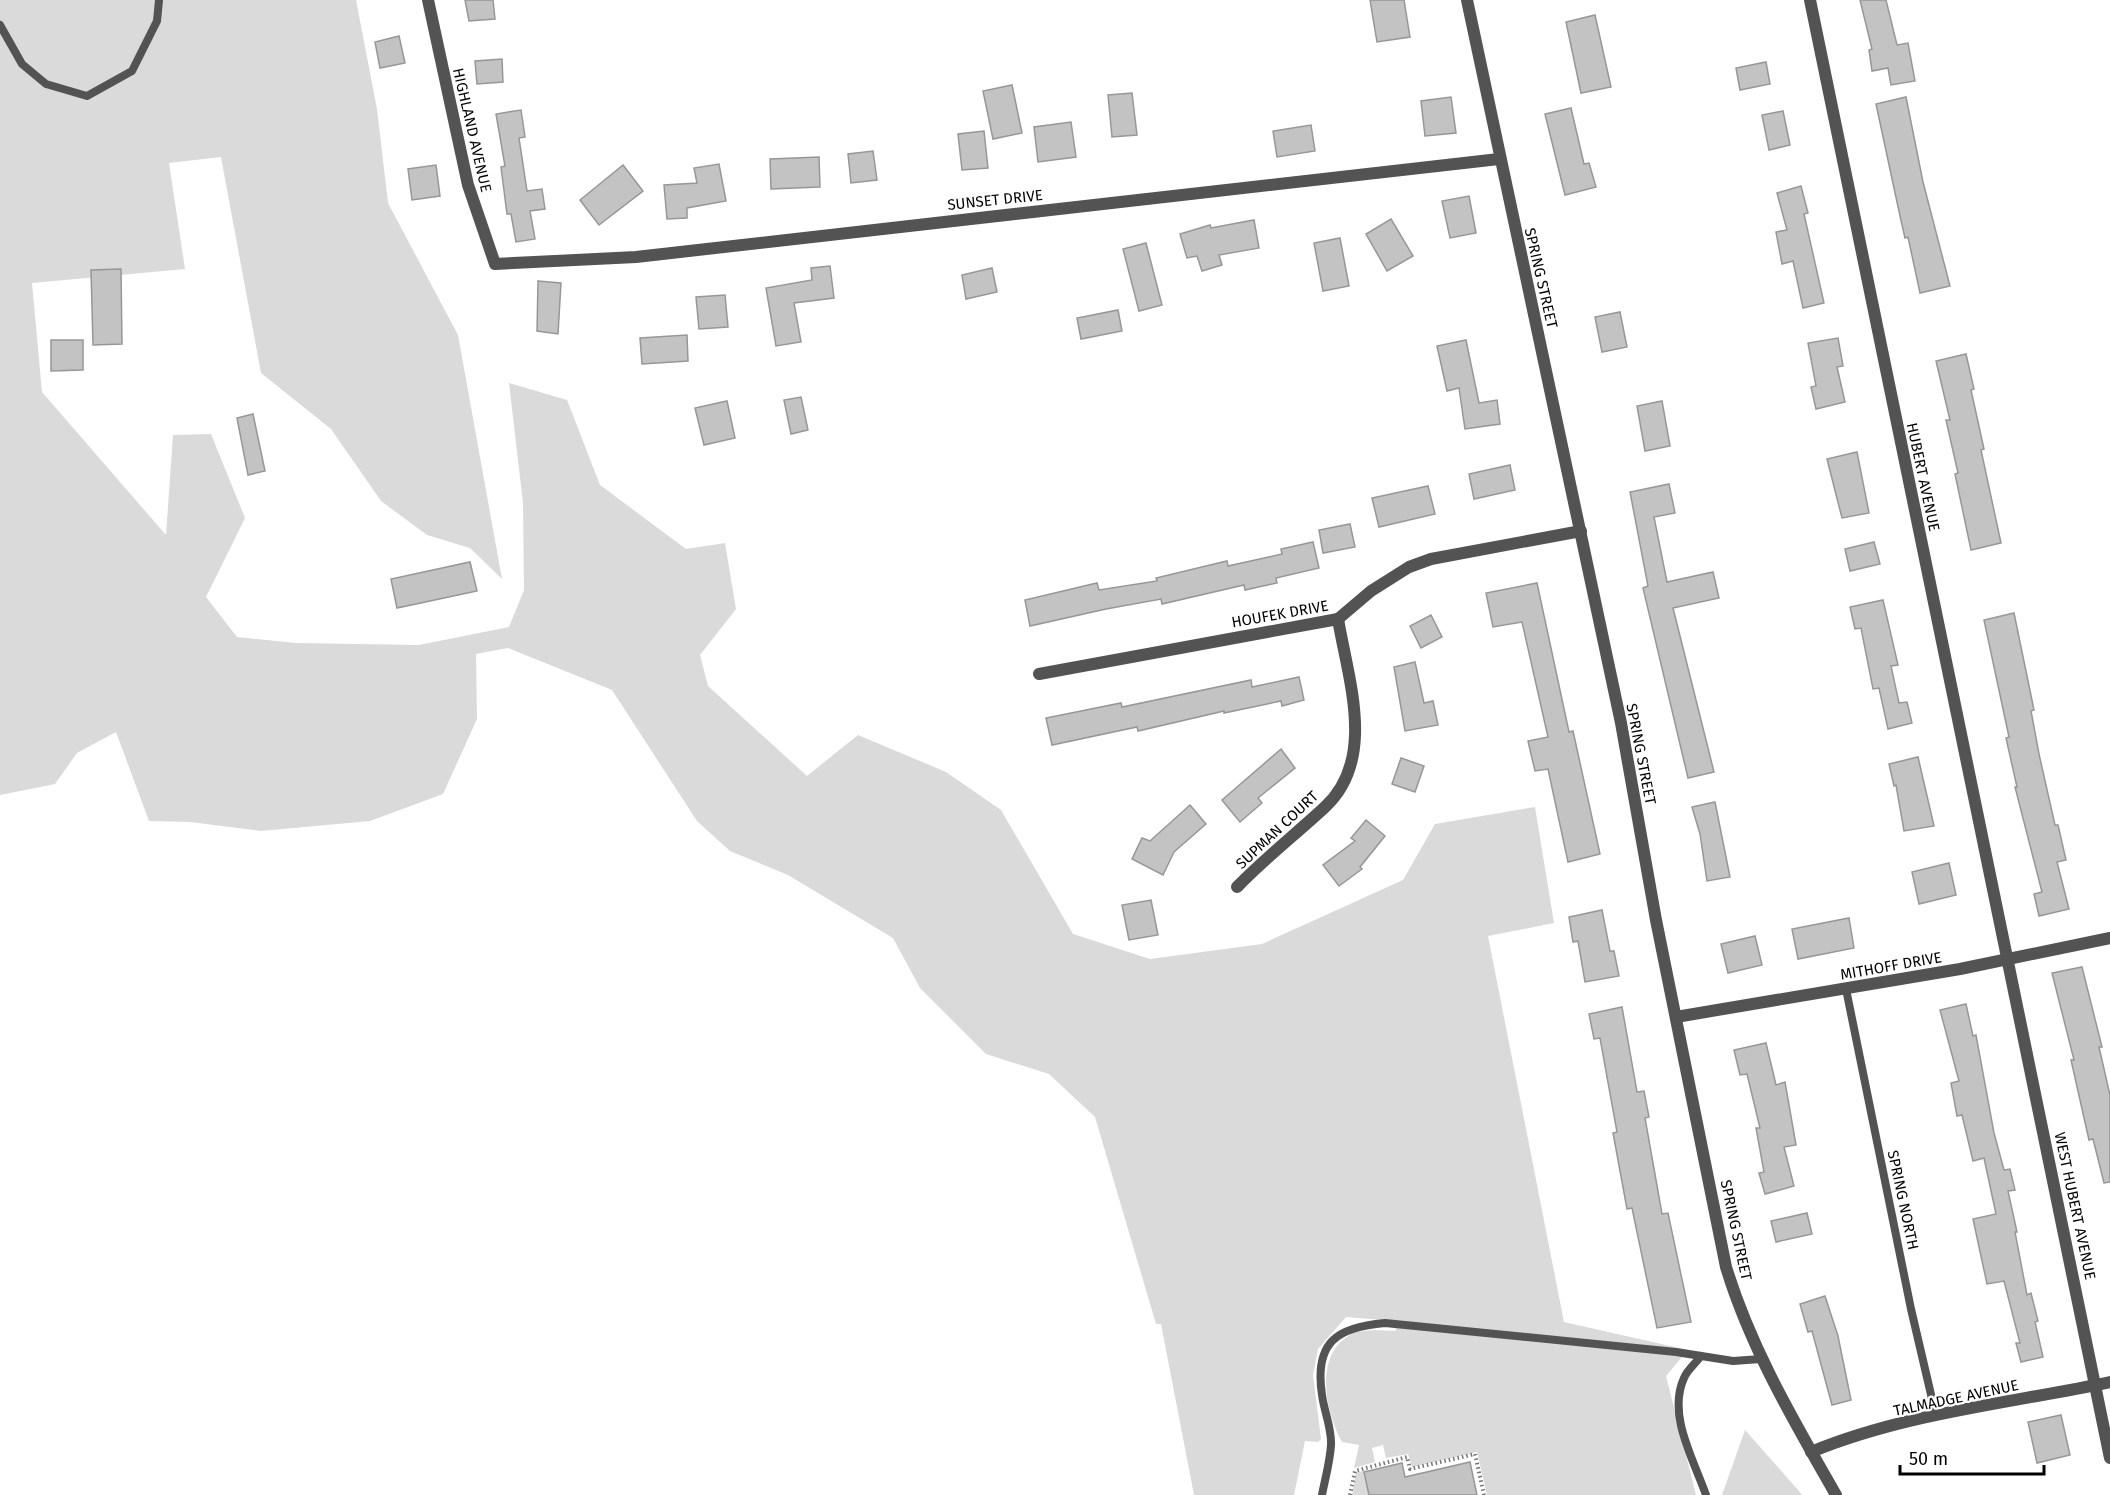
<svg xmlns="http://www.w3.org/2000/svg" width="2110" height="1495" font-family="'Fira Sans',sans-serif">
<style>
.green{fill:#dadada}
.building{fill:#c3c3c3;stroke:#979797;stroke-width:1.5}
.lines{fill:none;stroke-linecap:round;stroke-linejoin:round}
.path{stroke:#757575;stroke-width:4;stroke-dasharray:1.5 3;stroke-linecap:butt}
.service{stroke:#535353;stroke-width:8}
.minor{stroke:#535353;stroke-width:12}
.labels{text-anchor:middle;stroke-width:4.5;stroke-linejoin:round;paint-order:stroke}
.street-label{font-size:15px;fill:#000;stroke:#fff}
</style>
<rect width="100%" height="100%" fill="#fff"/>
<g class="green">
<path d="M 0,0 L 356,0 L 377,109 L 388,203 L 458,335 L 502,579 L 470,548 L 427,535 L 381,501 L 331,429 L 261,373 L 221,157 L 169,163 L 185,269 L 32,283 L 42,392 L 166,535 L 173,435 L 211,434 L 245,518 L 206,597 L 237,637 L 296,643 L 419,645 L 509,627 L 524,590 L 523,503 L 509,383 L 567,400 L 600,485 L 686,549 L 725,543 L 736,609 L 700,655 L 708,686 L 807,776 L 858,735 L 946,772 L 1001,810 L 1073,934 L 1150,959 L 1262,944 L 1403,880 L 1435,824 L 1535,807 L 1554,923 L 1488,936 L 1564,1322 L 1688,1350 L 1666,1376 L 1696,1495 L 1487,1495 L 1477,1452 L 1412,1467 L 1408,1454 L 1386,1458 L 1383,1445 L 1372,1448 L 1375,1462 L 1354,1468 L 1359,1445 L 1342,1442 C 1326,1413 1313,1356 1350,1335 C 1362,1328 1383,1331 1396,1331 L 1396,1321 L 1346,1317 L 1318,1349 L 1313,1375 L 1321,1439 L 1318,1442 L 1305,1441 L 1294,1495 L 1194,1495 L 1161,1324 L 1156,1324 L 1095,1117 L 1049,1074 L 986,1054 L 920,988 L 893,938 L 788,875 L 730,851 L 697,821 L 612,690 L 508,648 L 476,654 L 477,719 L 443,794 L 370,821 L 261,831 L 190,822 L 149,821 L 116,732 L 77,753 L 55,784 L 0,795 Z"/>
<polygon points="1745,1430 1799,1491 1802,1495 1722,1495"/>
<polygon points="1366,1470 1369,1495 1352,1495 1356,1473"/>
</g>
<g class="building">
<polygon points="465,0 493,0 495,19 469,21"/>
<polygon points="1370,0 1404,0 1410,37 1377,42"/>
<polygon points="1860,0 1886,0 1897,45 1908,43 1915,81 1891,85 1888,68 1872,71 1869,50 1872,49"/>
<polygon points="1595,15 1611,87 1581,93 1566,22"/>
<polygon points="399,36 405,63 380,68 375,42"/>
<polygon points="502,59 503,82 477,84 475,61"/>
<polygon points="1766,62 1770,84 1740,90 1736,68"/>
<polygon points="1012,85 1022,133 993,139 983,91"/>
<polygon points="1132,93 1137,135 1112,137 1108,95"/>
<polygon points="1451,97 1456,133 1425,136 1421,101"/>
<polygon points="1906,97 1923,182 1950,286 1920,293 1908,237 1905,238 1900,216 1876,104"/>
<polygon points="1571,108 1584,164 1589,163 1596,187 1565,195 1545,114"/>
<polygon points="521,110 525,137 519,138 527,191 542,189 545,209 530,211 535,239 516,242 511,214 507,214 501,167 505,166 496,114"/>
<polygon points="1783,111 1790,145 1769,150 1762,115"/>
<polygon points="1071,122 1076,157 1038,162 1034,127"/>
<polygon points="1311,125 1315,151 1277,157 1273,131"/>
<polygon points="984,131 988,168 962,170 958,134"/>
<polygon points="873,151 877,180 851,183 848,154"/>
<polygon points="819,157 820,187 771,189 770,159"/>
<polygon points="719,164 726,201 687,208 687,218 667,219 664,185 697,183 694,168"/>
<polygon points="436,165 440,196 412,200 408,169"/>
<polygon points="623,165 643,191 599,225 580,200"/>
<polygon points="1801,186 1808,213 1804,214 1824,303 1803,308 1793,261 1782,264 1776,232 1787,230 1777,193"/>
<polygon points="1469,196 1476,233 1450,238 1442,201"/>
<polygon points="1391,219 1413,256 1387,271 1366,234"/>
<polygon points="1254,220 1259,248 1219,255 1222,265 1202,271 1197,256 1187,258 1180,234 1210,225 1211,228"/>
<polygon points="1340,238 1349,286 1323,291 1314,243"/>
<polygon points="1146,243 1162,305 1139,311 1123,249"/>
<polygon points="830,266 834,298 794,303 801,342 776,346 766,288 812,280 811,268"/>
<polygon points="992,268 997,292 966,299 962,275"/>
<polygon points="121,269 122,344 93,345 91,270"/>
<polygon points="538,281 561,283 558,334 537,331"/>
<polygon points="725,295 728,327 699,329 696,297"/>
<polygon points="1118,310 1122,331 1081,339 1077,318"/>
<polygon points="1620,312 1627,347 1602,352 1595,317"/>
<polygon points="687,335 688,361 642,364 640,338"/>
<polygon points="1838,338 1843,366 1837,367 1845,402 1816,409 1811,387 1816,386 1808,343"/>
<polygon points="51,340 83,340 83,370 51,371"/>
<polygon points="1466,340 1479,403 1497,400 1500,424 1465,429 1459,388 1447,391 1437,346"/>
<polygon points="1966,354 1974,389 1971,390 1984,449 1981,450 2001,543 1971,550 1955,474 1958,473 1946,420 1950,420 1936,361"/>
<polygon points="801,397 808,430 791,434 784,400"/>
<polygon points="727,401 735,438 704,445 695,408"/>
<polygon points="1662,401 1670,446 1645,451 1637,406"/>
<polygon points="253,414 265,471 248,475 237,418"/>
<polygon points="1857,452 1869,513 1842,518 1827,459"/>
<polygon points="1510,465 1515,490 1474,499 1469,474"/>
<polygon points="1669,484 1675,513 1654,517 1667,582 1713,572 1719,598 1673,608 1714,772 1688,778 1643,588 1648,586 1630,492"/>
<polygon points="1428,486 1435,514 1379,527 1372,498"/>
<polygon points="1350,524 1355,547 1323,553 1319,530"/>
<polygon points="1313,542 1319,568 1276,578 1277,583 1245,590 1244,585 1162,604 1161,599 1106,609 1030,626 1025,600 1097,583 1099,590 1157,581 1156,578 1227,561 1228,566 1282,554 1281,549"/>
<polygon points="1874,542 1880,564 1850,571 1845,549"/>
<polygon points="470,562 477,591 397,608 391,579"/>
<polygon points="1537,583 1569,732 1573,731 1600,854 1568,862 1548,769 1535,771 1528,741 1548,737 1522,622 1493,627 1486,593"/>
<polygon points="1883,600 1898,665 1891,666 1899,703 1907,702 1912,723 1888,729 1879,688 1873,689 1861,628 1855,629 1850,607"/>
<polygon points="2014,613 2034,710 2031,711 2039,754 2055,825 2058,825 2066,860 2057,862 2069,909 2039,916 2034,894 2042,892 2015,787 2017,787 2006,738 2009,737 1984,620"/>
<polygon points="1431,615 1442,637 1421,648 1410,626"/>
<polygon points="1415,662 1424,703 1433,701 1438,725 1405,731 1394,667"/>
<polygon points="1299,677 1304,700 1282,706 1281,701 1224,713 1224,711 1138,731 1137,727 1052,745 1046,718 1121,703 1122,707 1251,680 1252,687"/>
<polygon points="1281,749 1295,768 1258,798 1262,803 1240,822 1222,800"/>
<polygon points="1918,757 1934,826 1904,831 1896,785 1894,786 1889,764"/>
<polygon points="1401,758 1424,766 1415,792 1392,784"/>
<polygon points="1715,802 1730,877 1707,881 1700,834 1692,807"/>
<polygon points="1190,805 1206,824 1174,852 1163,875 1132,859 1142,838 1150,841"/>
<polygon points="1366,820 1385,836 1360,867 1362,869 1339,886 1323,865 1355,841 1351,838"/>
<polygon points="1949,863 1956,895 1919,904 1912,872"/>
<polygon points="1151,900 1158,935 1129,940 1122,905"/>
<polygon points="1602,910 1610,951 1614,951 1619,976 1585,982 1578,941 1573,942 1569,917"/>
<polygon points="1849,918 1854,948 1798,959 1792,929"/>
<polygon points="1755,936 1762,965 1728,973 1721,944"/>
<polygon points="2082,967 2102,1047 2099,1047 2110,1095 2110,1182 2104,1183 2093,1139 2089,1140 2071,1060 2074,1060 2052,973"/>
<polygon points="1966,1004 1973,1036 1976,1035 1994,1133 2004,1170 2010,1169 2015,1190 2008,1191 2017,1232 2015,1232 2027,1295 2031,1293 2038,1321 2035,1322 2043,1357 2021,1362 2016,1343 2020,1343 2004,1281 1987,1284 1973,1219 1996,1214 1984,1158 1973,1161 1962,1115 1957,1116 1951,1083 1959,1081 1940,1010"/>
<polygon points="1622,1007 1637,1092 1644,1091 1649,1117 1645,1118 1662,1214 1668,1213 1691,1322 1657,1328 1632,1208 1627,1209 1613,1133 1617,1132 1600,1038 1594,1039 1589,1014"/>
<polygon points="1766,1043 1776,1085 1785,1082 1796,1145 1784,1147 1794,1186 1765,1194 1759,1173 1764,1172 1756,1128 1760,1128 1747,1074 1740,1075 1734,1050"/>
<polygon points="1807,1213 1812,1234 1776,1242 1771,1221"/>
<polygon points="1825,1296 1838,1336 1851,1400 1832,1405 1812,1331 1808,1332 1800,1304"/>
<polygon points="2061,1415 2070,1455 2037,1463 2028,1422"/>
<polygon points="1470,1462 1477,1495 1369,1495 1364,1472 1402,1463 1405,1477"/>
</g>
<g class="lines">
<polyline class="path" points="1350,1495 1355,1471 1407,1457 1410,1469 1475,1454 1484,1495"/>
<g class="service">
<polyline points="0,25 22,64 46,84 87,96 132,71 157,21 159,0"/>
<polyline points="1846,989 1911,1309 1936,1416"/>
<path d="M 1701,1356 C 1696,1363 1687,1370 1684,1378 C 1667,1415 1694,1460 1706,1495"/>
<path d="M 1322,1495 C 1325,1479 1330,1462 1331,1445 C 1332,1429 1324,1411 1322,1395 C 1314,1342 1337,1327 1385,1323 L 1676,1352 L 1733,1361 L 1761,1359"/>
</g>
<g class="minor">
<polyline points="428,0 468,185 495,264 636,257 1499,159"/>
<path d="M 1467,0 L 1621,723 L 1656,920 L 1726,1267 C 1751,1349 1794,1421 1836,1495"/>
<polyline points="1810,0 2110,1458"/>
<polyline points="1039,674 1338,619 1371,591 1409,567 1431,559 1581,531"/>
<path d="M 1237,887 C 1265,858 1296,834 1325,807 C 1377,759 1348,679 1338,619"/>
<polyline points="1676,1017 1960,969 2110,938"/>
<path d="M 1811,1452 C 1905,1413 2011,1403 2110,1382"/>
</g>
</g>
<g class="labels">
<g class="street-label">
<text transform="translate(472 130) rotate(77)" y="5">HIGHLAND AVENUE</text>
<text transform="translate(995 200) rotate(-6)" y="5">SUNSET DRIVE</text>
<text transform="translate(1541 278) rotate(77)" y="5">SPRING STREET</text>
<text transform="translate(1923 477) rotate(78)" y="5">HUBERT AVENUE</text>
<text transform="translate(1280 614) rotate(-10)" y="5">HOUFEK DRIVE</text>
<text transform="translate(1641 754) rotate(79)" y="5">SPRING STREET</text>
<text transform="translate(1277 830) rotate(-43)" y="5">SUPMAN COURT</text>
<text transform="translate(1891 966) rotate(-10)" y="5">MITHOFF DRIVE</text>
<text transform="translate(1903 1200) rotate(78)" y="5">SPRING NORTH</text>
<text transform="translate(2075 1206) rotate(78)" y="5">WEST HUBERT AVENUE</text>
<text transform="translate(1736 1230) rotate(78)" y="5">SPRING STREET</text>
<text transform="translate(1956 1398) rotate(-12)" y="5">TALMADGE AVENUE</text>
</g>
</g>
<path d="M1900 1465v9h144v-9" fill="none" stroke="#000000" stroke-width="3"/>
<text x="1909" y="1465" font-size="18" fill="#000000" stroke="#ffffff" stroke-width="4.5" paint-order="stroke">50 m</text>
</svg>
